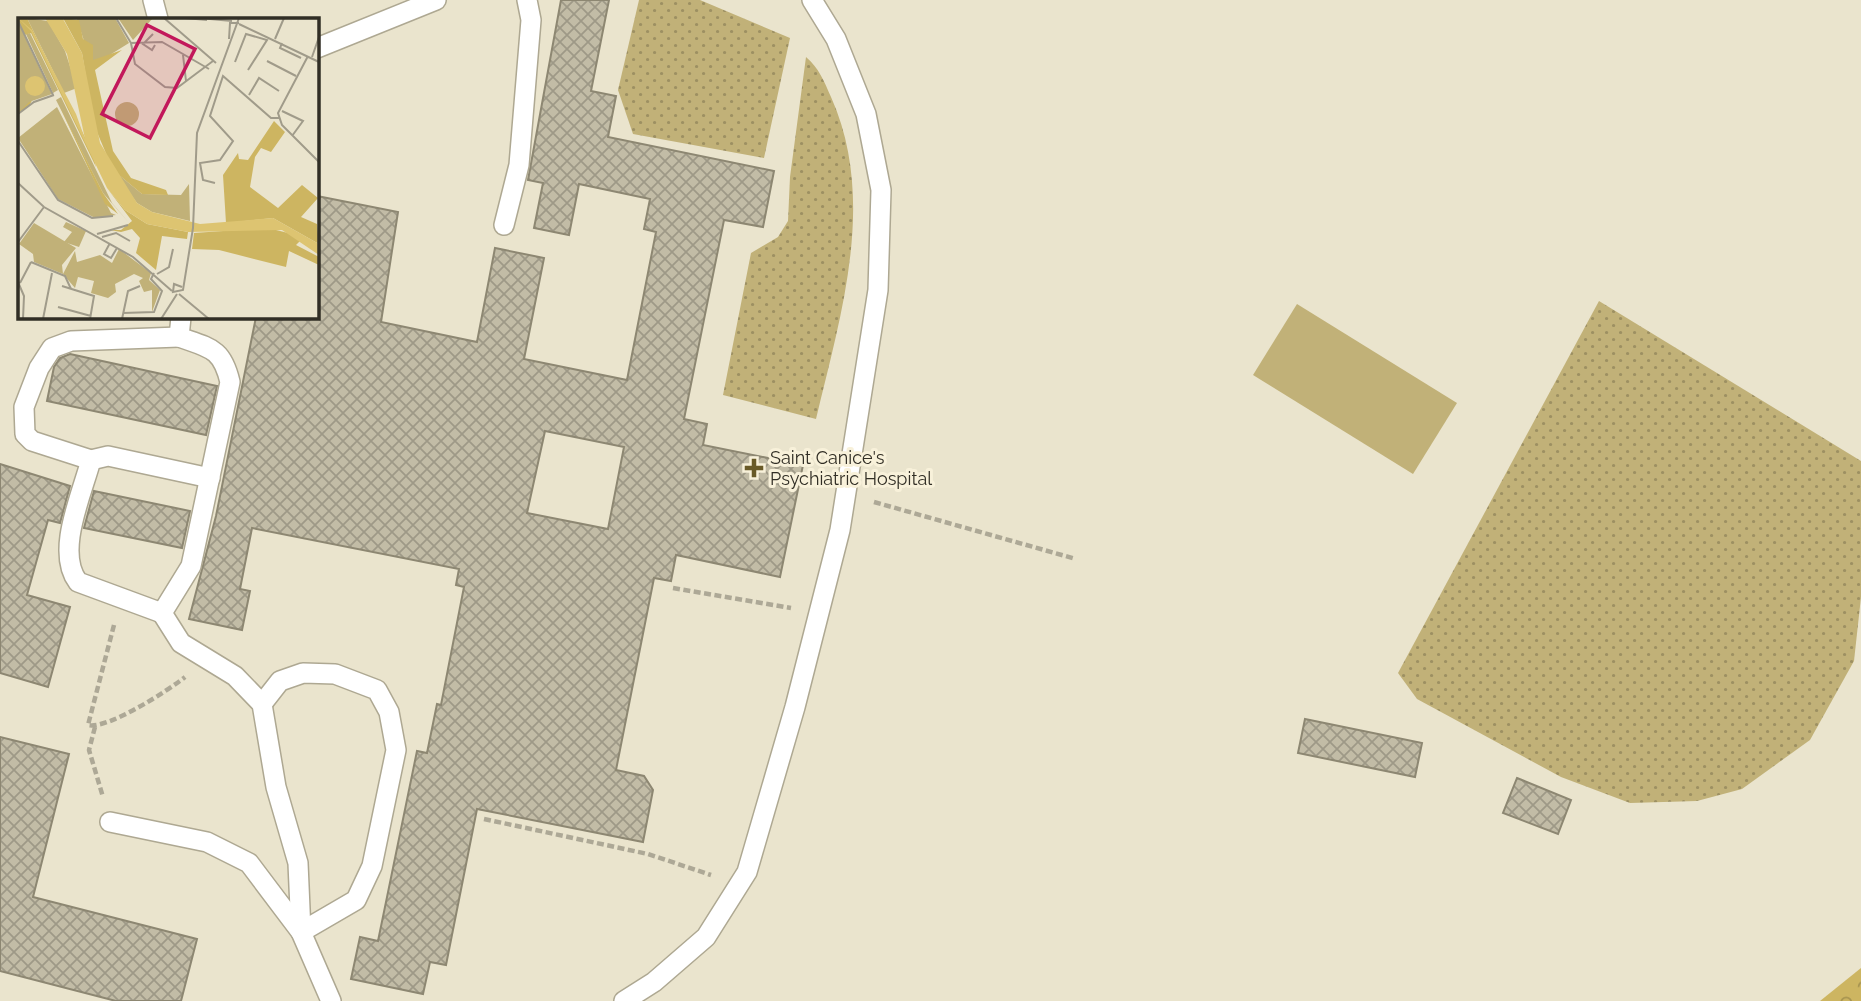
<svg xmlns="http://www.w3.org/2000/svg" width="1861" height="1001" font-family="Raleway,sans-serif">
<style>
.grass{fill:url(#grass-dots)}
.forest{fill:url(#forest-crowns)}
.pitch{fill:#c1b178}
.building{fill:url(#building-cross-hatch);stroke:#8d8772;stroke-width:2;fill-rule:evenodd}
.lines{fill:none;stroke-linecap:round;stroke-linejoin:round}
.service-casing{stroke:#aea892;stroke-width:22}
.path{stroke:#ada896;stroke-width:4.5;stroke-dasharray:7 3.5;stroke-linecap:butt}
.service{stroke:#fff;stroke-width:19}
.poi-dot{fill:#695a27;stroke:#f8f1da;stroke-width:2.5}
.labels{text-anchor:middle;stroke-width:6;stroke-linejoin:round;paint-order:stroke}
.poi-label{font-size:18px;fill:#312e25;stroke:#f8f1da;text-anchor:start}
.inset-road{fill:none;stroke:#a09b8a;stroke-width:2}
.view{fill:#c2185b;fill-opacity:0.15;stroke:#c2185b;stroke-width:3.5}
.inset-edge{fill:none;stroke:#312e25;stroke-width:3.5}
</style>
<defs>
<pattern id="grass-dots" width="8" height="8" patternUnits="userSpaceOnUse" patternTransform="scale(1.75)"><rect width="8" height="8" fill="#c1b178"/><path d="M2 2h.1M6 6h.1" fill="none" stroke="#9d9062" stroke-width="1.8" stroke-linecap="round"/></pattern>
<pattern id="forest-crowns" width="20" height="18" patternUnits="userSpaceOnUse" patternTransform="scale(1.75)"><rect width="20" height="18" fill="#cdb561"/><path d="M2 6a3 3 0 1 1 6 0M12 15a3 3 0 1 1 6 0" fill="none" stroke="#a79450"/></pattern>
<pattern id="building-cross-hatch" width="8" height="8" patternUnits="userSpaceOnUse" patternTransform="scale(1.75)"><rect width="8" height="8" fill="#c2bca6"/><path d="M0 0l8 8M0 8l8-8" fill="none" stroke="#9e9987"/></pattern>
</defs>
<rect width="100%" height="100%" fill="#eae4cd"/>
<g class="grass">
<polygon points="639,0 700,0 790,38 764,158 633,134 618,90"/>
<path d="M 806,57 C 819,68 824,81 831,97 C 877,200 841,314 816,419 L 723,395 L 751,253 L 778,237 L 788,221 L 790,177 Z"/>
<polygon points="1599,301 1861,461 1861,597 1854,661 1810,740 1742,789 1697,801 1630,803 1561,777 1417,699 1398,673"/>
</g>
<polygon class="forest" points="1861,968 1861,1001 1820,1001"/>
<polygon class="pitch" points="1297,304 1457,403 1413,474 1253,375"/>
<g class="building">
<path d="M 561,0 L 609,0 L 591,91 L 616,96 L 608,137 L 774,171 L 763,227 L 724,220 L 684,419 L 707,424 L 703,445 L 803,465 L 780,577 L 676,555 L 671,581 L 654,578 L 616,770 L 644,776 L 653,790 L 643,842 L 477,809 L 446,965 L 430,962 L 423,994 L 351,979 L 360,937 L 378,941 L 417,751 L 427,753 L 437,704 L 441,705 L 464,587 L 456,585 L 459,569 L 252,528 L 240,589 L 250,591 L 242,630 L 189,619 L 216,516 L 256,317 L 317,317 L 317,196 L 398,212 L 381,322 L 477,342 L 495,248 L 544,258 L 524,359 L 627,380 L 656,232 L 644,229 L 650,199 L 579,184 L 569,235 L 534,228 L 543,183 L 528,180 ZM 545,431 L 624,447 L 608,529 L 527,513 Z"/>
<polygon points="70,354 217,386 206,435 47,401 54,367 60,358"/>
<polygon points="0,464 70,486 60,523 48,520 27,595 70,607 48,687 0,673"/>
<polygon points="94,491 190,511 182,548 84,528"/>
<polygon points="1305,719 1422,743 1415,777 1298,753"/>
<polygon points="0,737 69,754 33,897 197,939 181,1001 116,1001 0,971"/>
<polygon points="1517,778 1571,800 1558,834 1503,813"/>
</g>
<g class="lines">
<g class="service-casing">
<g id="service">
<polyline points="153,0 158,19"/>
<polyline points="317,48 436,0"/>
<polyline points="504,225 519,165 531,20 527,0"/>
<path d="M 181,317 L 179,337 C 210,348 222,348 230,382 L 191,566 L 162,613 L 181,643 L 235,676 L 262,704 L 276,787 L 298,863 L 301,932 L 331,1001"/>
<polyline points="91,460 32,441 25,434 24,407 39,368 52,348 71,341 179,337"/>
<path d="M 162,613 L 78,582 C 55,552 82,494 91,460 L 108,456 L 210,478"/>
<polyline points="110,822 207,842 249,863 301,932 356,900 372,866 396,750 389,712 377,690 335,674 303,673 280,681 262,704"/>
<polyline points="624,1001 654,982 706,937 747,872 795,707 840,530 878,290 881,190 866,114 836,39 812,0"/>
</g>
</g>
<g class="path">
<polyline points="874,502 1076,559"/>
<polyline points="673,588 791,608"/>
<path d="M 114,625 L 88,725 C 107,730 169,690 185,677"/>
<polyline points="95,727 89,750 103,797"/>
<polyline points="484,819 648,854 711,875"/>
</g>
<use href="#service" class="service"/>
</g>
<path class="poi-dot" d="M750.5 457.5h7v7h7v7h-7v7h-7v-7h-7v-7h7z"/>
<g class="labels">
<g class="poi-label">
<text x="770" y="464">Saint Canice's<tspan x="770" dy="21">Psychiatric Hospital</tspan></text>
</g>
</g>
<g transform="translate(18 18)">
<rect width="301" height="301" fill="#eae4cd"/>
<path d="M 9,0 L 30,3 L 47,33 L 59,70 L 46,75 ZM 97,0 L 111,25 L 74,48 L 59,1 ZM 100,0 L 135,0 L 115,22 ZM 12,15 L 40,72 L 35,75 L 8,16 ZM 43,79 L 94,185 L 112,206 L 85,175 L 38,82 ZM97 96a12 12 0 1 1 24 0a12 12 0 1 1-24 0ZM 39,89 L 93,195 L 98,197 L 77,200 L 40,181 L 0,120 ZM 95,152 L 124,176 L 163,177 L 171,166 L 172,203 L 134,194 L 119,185 ZM 48,204 L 68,213 L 61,229 L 46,224 L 54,214 L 45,209 ZM 101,231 L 133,255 L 131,262 L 142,272 L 134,294 L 134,272 L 126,274 L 121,263 L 125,260 L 116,256 L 97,266 L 98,274 L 90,280 L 73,275 L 76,263 L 60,259 L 57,270 L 45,256 L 57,233 L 59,244 L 82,237 L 94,245 Z" fill="#c1b178"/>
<path d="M 0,0 L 9,0 L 75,136 L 78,149 L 13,15 L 6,17 L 24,64 L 11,88 L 0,95 ZM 45,0 L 61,2 L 65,21 L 75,27 L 75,42 L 104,32 L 77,52 L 95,133 L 113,160 L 148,172 L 150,177 L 124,176 L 95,152 L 76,107 L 64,35 ZM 41,87 L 85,175 L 100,196 L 87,186 ZM 256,103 L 267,114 L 253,134 L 243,130 L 237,139 L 232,169 L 260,190 L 284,167 L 300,180 L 283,199 L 299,206 L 301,226 L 255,200 L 208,205 L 205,157 L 220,135 L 221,141 L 230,142 ZM 89,170 L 107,192 L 129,206 L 170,214 L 169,221 L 144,218 L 138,252 L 118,235 L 122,220 L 114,211 L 103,214 L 92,212 L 103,212 L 114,203 ZM 250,210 L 274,216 L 282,223 L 278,227 L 301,239 L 301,247 L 271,233 L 268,249 L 201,232 L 174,231 L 176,215 Z" fill="#cdb561"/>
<path d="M 0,5 L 34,76 L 11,84 L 0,95 ZM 16,205 L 58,230 L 44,247 L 45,256 L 16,244 L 15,236 L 1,226 Z" fill="#c1b178"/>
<path d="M 0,0 L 14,12 L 58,96 L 67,121 L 49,36 L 27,0 L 45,1 L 64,35 L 82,125 L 119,185 L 134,194 L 182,206 L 255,200 L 301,226 L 301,237 L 264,212 L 170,214 L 129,206 L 107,192 L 89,170 L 13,13 ZM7 68a10 10 0 1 1 20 0a10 10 0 1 1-20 0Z" fill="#ddc471"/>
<path class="inset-road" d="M 98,0 L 113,25 L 117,46 L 147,69 L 159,70 L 195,43M 146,0 L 198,45M 167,0 L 189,2M 181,0 L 214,3M 0,3 L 35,77M 221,6 L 301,44M 135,16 L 125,26 L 134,32 L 137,27M 211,21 L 212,5 L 221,5M 257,21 L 266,0M 113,25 L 144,24 L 191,51M 264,25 L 262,30 L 283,40M 165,37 L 168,63M 290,38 L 260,95 L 264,107 L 301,144M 294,39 L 301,19M 249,43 L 278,58M 217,44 L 228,16 L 249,22 L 230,52M 231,77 L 241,60 L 261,73M 264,93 L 285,103 L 274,118M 0,96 L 16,84 L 36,77M 0,123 L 40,182 L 74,200 L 95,198M 0,165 L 26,189 L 115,239 L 154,273M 197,165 L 185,162 L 182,145 L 202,142 L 215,123 L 192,98 L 205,58 L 253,100 L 261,100M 79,216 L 110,207M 84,219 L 98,215 L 112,223M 0,224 L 26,189M 92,225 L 86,236 L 93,240 L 99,230M 13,244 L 47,258 L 53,271M 139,256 L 151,249 L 155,231M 0,264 L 6,278 L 5,301M 2,265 L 13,244M 44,268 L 76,278 L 72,301M 164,269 L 156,266 L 155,274 L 165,272 L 175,210 L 179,115 L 221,0M 161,276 L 191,301M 40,289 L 73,298M 105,295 L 136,294 L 144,273 L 133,261 L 136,255M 25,301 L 34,255M 104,301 L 110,273 L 122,268M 143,301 L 159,276"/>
<path class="view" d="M 129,7 L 177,31 L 132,120 L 84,96 Z"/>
<rect width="301" height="301" class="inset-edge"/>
</g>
</svg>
